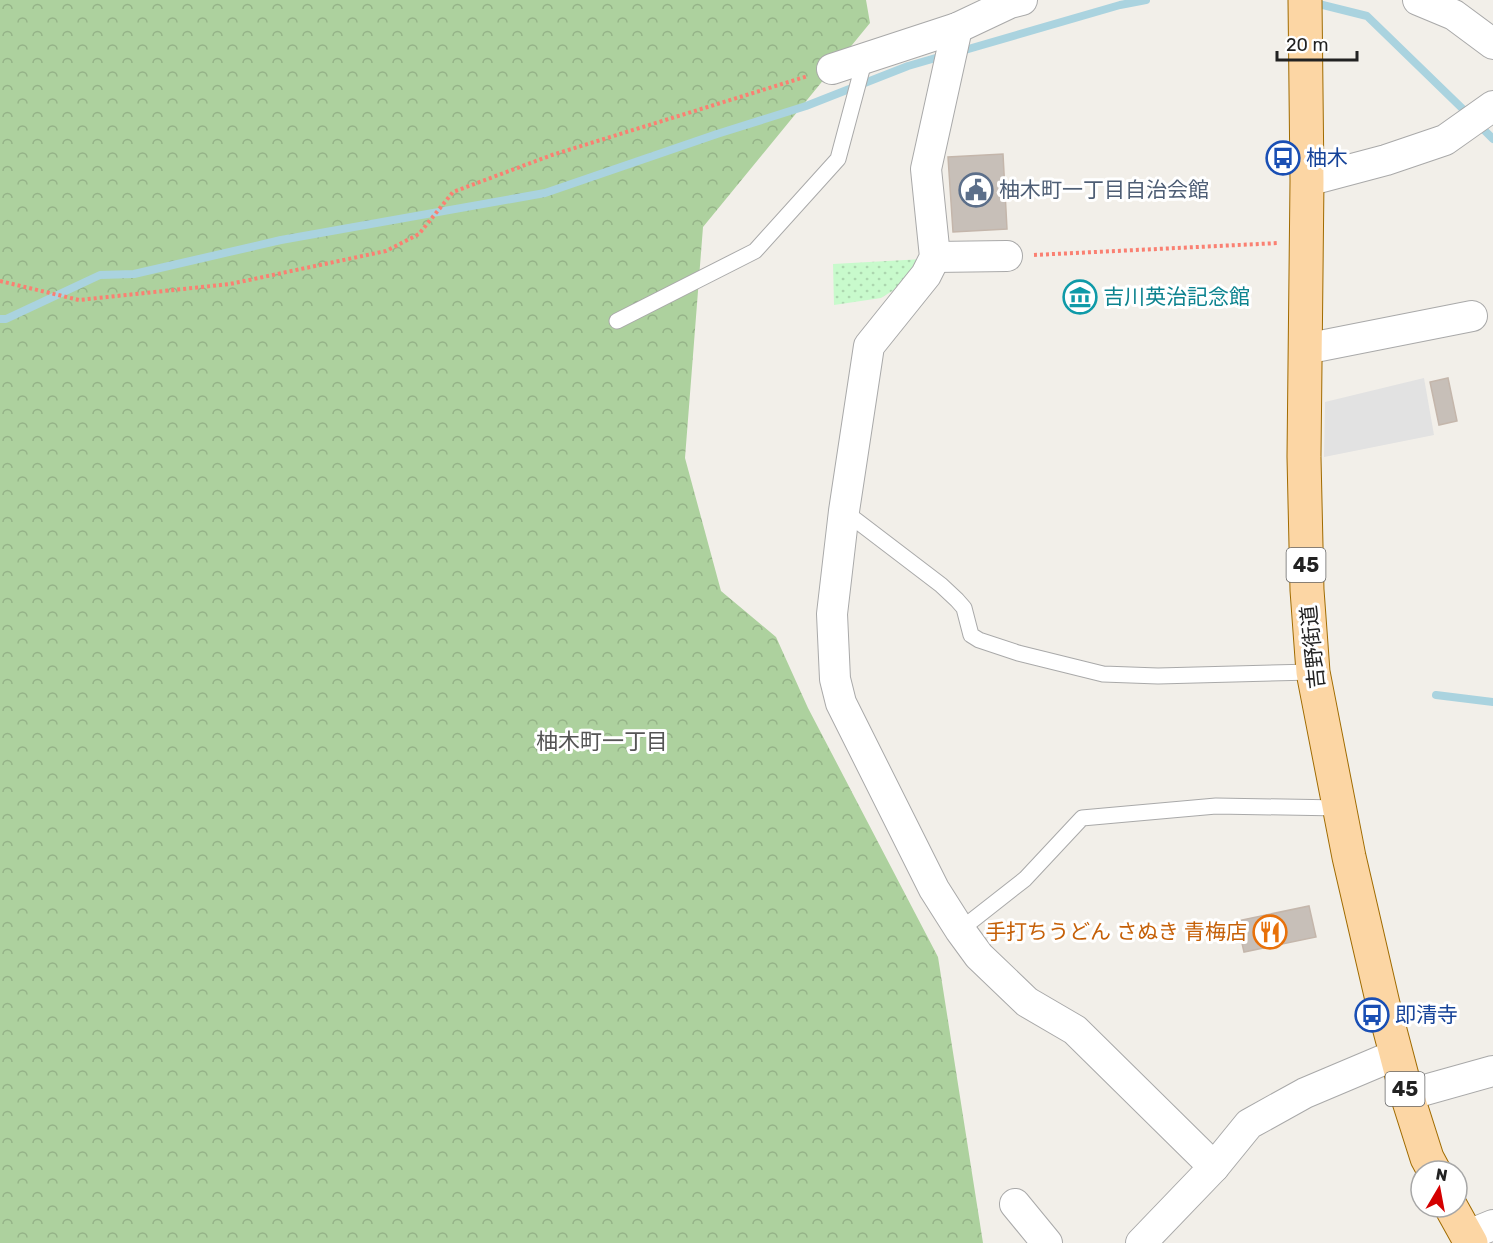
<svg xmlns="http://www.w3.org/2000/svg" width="1493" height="1243" font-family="Rubik,'Noto Sans JP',sans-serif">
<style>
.forest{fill:url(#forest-crowns)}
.park{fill:url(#park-dots)}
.parking{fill:#e2e2e2}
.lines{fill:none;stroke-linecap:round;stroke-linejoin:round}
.stream{stroke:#aad3df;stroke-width:8}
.building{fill:#c7bfb8;stroke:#c4b6ab;stroke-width:1.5}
.service-casing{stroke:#a9a9a9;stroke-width:17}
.minor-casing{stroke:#a9a9a9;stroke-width:32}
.primary-casing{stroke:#a06b00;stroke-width:35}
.path{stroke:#fa8072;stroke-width:4;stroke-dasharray:3 3;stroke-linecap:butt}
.service{stroke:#fff;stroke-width:15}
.minor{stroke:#fff;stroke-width:30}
.primary{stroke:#fcd6a4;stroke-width:33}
.labels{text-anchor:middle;stroke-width:6;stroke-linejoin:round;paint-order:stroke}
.shield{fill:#fff;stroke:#646464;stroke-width:1.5}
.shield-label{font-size:20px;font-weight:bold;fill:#222}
.transit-label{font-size:21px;fill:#164399;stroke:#fff;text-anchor:start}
.service-label{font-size:21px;fill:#4e5e75;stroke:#fff;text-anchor:start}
.culture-label{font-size:21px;fill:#0d838f;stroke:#fff;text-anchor:start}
.street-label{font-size:21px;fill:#222;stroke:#fff}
.food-label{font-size:21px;fill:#c56008;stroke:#fff;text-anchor:end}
.neighbourhood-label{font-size:22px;fill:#555;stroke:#fff}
</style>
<defs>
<pattern id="forest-crowns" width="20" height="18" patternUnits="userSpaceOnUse" patternTransform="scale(1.5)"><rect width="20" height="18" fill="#add19e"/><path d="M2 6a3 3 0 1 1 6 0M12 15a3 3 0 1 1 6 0" fill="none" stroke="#95b388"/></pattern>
<pattern id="park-dots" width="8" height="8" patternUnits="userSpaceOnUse" patternTransform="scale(1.5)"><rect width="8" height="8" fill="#c8facc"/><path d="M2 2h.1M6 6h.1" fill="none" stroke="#acd6af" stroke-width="1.8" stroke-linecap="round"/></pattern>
</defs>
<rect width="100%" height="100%" fill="#f2efe9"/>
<polygon class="forest" points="0,0 866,0 870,23 703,227 685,458 721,591 776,637 808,708 938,957 983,1243 0,1243"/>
<polygon class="park" points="923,259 905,283 881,298 834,305 833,264"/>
<polygon class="parking" points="1424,378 1434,435 1324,457 1325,402"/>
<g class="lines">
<g class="stream">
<polyline points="1311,2 1367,16 1469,115"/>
<polyline points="958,52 1120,5 1146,0"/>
<polyline points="1478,124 1493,139"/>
<polyline points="0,319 6,319 100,275 134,274 281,240 545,193 717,134 806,106 908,66 946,55"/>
<polyline points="1436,695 1493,702"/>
</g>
</g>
<g class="building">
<polygon points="1003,154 1007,229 953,232 948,157"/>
<polygon points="1448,378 1457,421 1439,425 1430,382"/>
<polygon points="1309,906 1316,937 1244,952 1237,921"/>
</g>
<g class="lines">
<g class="service-casing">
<g id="service">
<polyline points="617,321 755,251 838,159 865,58"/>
<polyline points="844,511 941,585 957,600 964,608 971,635 979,640 1018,653 1103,674 1158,676 1313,672"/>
<polyline points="960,930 1025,879 1082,818 1216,806 1340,808"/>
</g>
</g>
<g class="minor-casing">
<g id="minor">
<polyline points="1418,0 1454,15 1493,44"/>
<polyline points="957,28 926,169 935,257 926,275 869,346 844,511 832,614 835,679 841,703 934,889 960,930 979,956 1027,1002 1075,1030 1214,1167 1249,1124 1305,1093 1395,1055"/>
<polyline points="832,69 957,28 1010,3 1022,0"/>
<polyline points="1307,181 1386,160 1445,140 1493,106"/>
<polyline points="935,257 1007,256"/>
<polyline points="1305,349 1472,316"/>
<polyline points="1407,1095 1493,1071"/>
<polyline points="1015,1204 1047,1243"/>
<polyline points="1466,1236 1493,1225"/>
<polyline points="1141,1243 1214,1167"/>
</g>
</g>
<g class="primary-casing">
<g id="primary">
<polyline points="1305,0 1307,181 1304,457 1307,590 1313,672 1349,857 1383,1004 1407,1095 1427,1158 1434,1171"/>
<polyline points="1451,1207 1471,1243"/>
</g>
</g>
<g class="path">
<polyline points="1034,255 1279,243"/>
<polyline points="0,281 79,300 230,284 386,251 419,234 453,192 552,155 808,76"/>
</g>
<use href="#service" class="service"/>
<use href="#minor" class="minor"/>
<use href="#primary" class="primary"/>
</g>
<defs>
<g id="bus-ring" transform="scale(1.725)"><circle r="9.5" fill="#fff" stroke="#1a4fb4" stroke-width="1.5"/><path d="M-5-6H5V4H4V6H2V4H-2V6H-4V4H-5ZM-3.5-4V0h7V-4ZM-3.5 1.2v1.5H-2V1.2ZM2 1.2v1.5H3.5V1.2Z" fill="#1a4fb4"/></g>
<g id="civic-ring" transform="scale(1.725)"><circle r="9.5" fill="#fff" stroke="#5c6f8a" stroke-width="1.5"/><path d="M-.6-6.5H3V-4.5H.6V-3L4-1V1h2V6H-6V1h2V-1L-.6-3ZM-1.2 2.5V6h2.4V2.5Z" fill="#5c6f8a"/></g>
<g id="museum-ring" transform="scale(1.725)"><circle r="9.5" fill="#fff" stroke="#0f9aa8" stroke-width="1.5"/><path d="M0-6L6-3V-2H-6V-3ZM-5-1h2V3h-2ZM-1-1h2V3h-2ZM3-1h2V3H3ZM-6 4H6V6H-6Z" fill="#0f9aa8"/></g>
<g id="restaurant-ring" transform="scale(1.725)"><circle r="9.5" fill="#fff" stroke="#e8710a" stroke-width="1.5"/><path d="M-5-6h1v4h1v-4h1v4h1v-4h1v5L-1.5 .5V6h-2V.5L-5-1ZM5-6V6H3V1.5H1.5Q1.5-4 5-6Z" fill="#e8710a"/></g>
</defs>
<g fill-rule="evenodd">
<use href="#bus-ring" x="1283" y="158"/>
<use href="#civic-ring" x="976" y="190"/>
<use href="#museum-ring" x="1080" y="297"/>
<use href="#restaurant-ring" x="1270" y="932"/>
<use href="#bus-ring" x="1372" y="1015"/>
</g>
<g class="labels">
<g class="shield">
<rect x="1286.5" y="548" width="39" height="34" rx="4.5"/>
<rect x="1385.5" y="1072" width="39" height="34" rx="4.5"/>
</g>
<g class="shield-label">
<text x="1306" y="572">45</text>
<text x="1405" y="1096">45</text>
</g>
<g class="transit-label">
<text x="1306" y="165">柚木</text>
<text x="1395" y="1022">即清寺</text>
</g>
<g class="service-label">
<text x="999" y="197">柚木町一丁目自治会館</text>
</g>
<g class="culture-label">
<text x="1103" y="304">吉川英治記念館</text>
</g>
<g class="street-label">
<text transform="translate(1313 647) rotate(-96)" y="7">吉野街道</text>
</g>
<g class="food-label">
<text x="1247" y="939">手打ちうどん さぬき 青梅店</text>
</g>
<g class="neighbourhood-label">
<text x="602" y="749">柚木町一丁目</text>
</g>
</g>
<g transform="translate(1439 1189) rotate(10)"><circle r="28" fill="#ffffff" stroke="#a7a7a7" stroke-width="1.5"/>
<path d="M0-4.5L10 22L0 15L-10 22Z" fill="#d40000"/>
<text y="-9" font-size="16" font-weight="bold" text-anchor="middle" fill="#222222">N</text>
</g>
<path d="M1277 51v9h80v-9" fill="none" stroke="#222222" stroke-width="3"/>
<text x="1286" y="51" font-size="18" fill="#222222" stroke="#ffffff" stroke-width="4.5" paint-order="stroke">20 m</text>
</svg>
